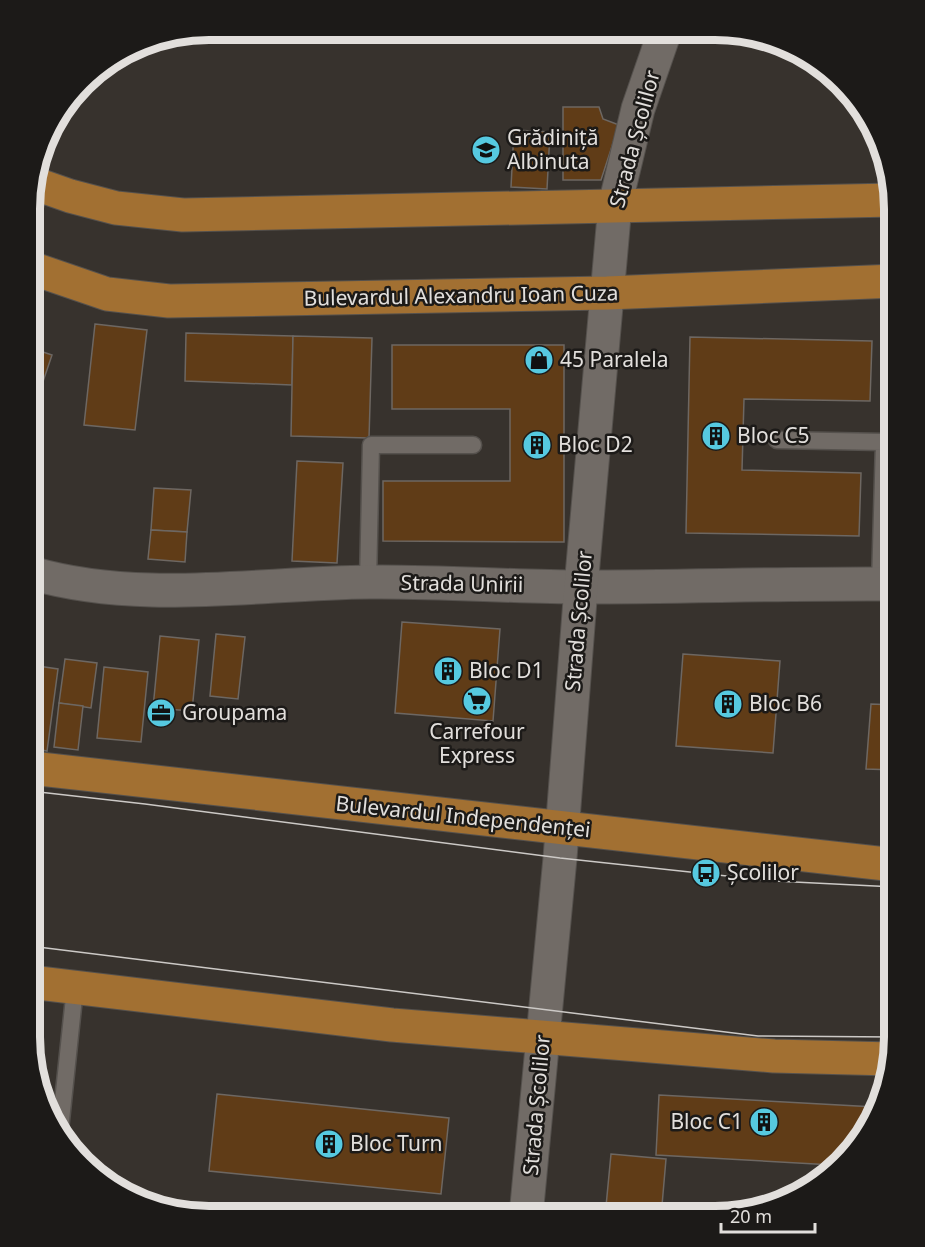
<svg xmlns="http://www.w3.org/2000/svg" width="925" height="1247" font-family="'Noto Sans',sans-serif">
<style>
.building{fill:#603c17;stroke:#6d6762;stroke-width:1.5}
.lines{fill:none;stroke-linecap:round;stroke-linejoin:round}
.service-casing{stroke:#55514d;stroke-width:19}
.minor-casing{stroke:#55514d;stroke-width:35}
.secondary-casing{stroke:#55514d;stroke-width:35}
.primary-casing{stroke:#55514d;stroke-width:35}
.service{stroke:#716b66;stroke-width:16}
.minor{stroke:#716b66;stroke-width:33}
.secondary{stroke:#716b66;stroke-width:33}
.primary{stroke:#a27032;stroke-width:33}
.tram{stroke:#ccc9c6;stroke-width:1.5}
.labels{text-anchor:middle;stroke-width:5;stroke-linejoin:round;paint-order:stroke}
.poi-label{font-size:21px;fill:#e2dfdc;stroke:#1c1a18;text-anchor:start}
.street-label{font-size:21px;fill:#e2dfdc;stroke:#1c1a18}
.rim{fill:none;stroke:#e2dfdc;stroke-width:8}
</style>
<rect width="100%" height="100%" fill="#37322d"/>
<g class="building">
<polygon points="563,107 599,107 603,119 619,125 601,180 563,180"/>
<polygon points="514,130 550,132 547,189 511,187"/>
<polygon points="95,324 147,330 135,430 84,425"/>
<polygon points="186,333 293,336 292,385 185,381"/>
<polygon points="293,336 372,338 369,438 291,436"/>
<polygon points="690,337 872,341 870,401 744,399 742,470 861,473 859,536 686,533"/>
<polygon points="392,345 564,345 564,542 383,541 383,481 510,481 510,409 392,409"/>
<polygon points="31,348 52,355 31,417"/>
<polygon points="297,461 343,463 337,563 292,561"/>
<polygon points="154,488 191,490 187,532 151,530"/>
<polygon points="151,530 187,532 185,562 148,559"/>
<polygon points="402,622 500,629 493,721 395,713"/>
<polygon points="216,634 245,637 238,699 210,696"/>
<polygon points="160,636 199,640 192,711 153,708"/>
<polygon points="683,654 780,661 773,753 676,746"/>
<polygon points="65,659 97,663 91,708 59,703"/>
<polygon points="31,665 58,669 47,751 31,748"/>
<polygon points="104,667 148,672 141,742 97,738"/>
<polygon points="59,703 83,706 78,750 54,747"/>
<polygon points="871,704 895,705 895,770 866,769"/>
<polygon points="217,1094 449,1118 441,1194 209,1171"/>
<polygon points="659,1095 875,1107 865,1138 833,1165 656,1155"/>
<polygon points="611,1154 666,1159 661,1217 605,1217"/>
</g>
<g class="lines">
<g class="service-casing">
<g id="service">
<polyline points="777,440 884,442 880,584"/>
<polyline points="368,582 371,445 473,445"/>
<polyline points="60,1130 75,988"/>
<polyline points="232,1216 238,1213 277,1216"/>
</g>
</g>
<g class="minor-casing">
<path id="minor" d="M 31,573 C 141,605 257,583 369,582 C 440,581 511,587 582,587 C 686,587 791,583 895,584"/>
</g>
<g class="secondary-casing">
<polyline id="secondary" points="526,1216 560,858 581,587 615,205 638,109 665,31"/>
</g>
<g class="primary-casing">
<g id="primary">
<polyline points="33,183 70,196 116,208 183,215 893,200"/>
<polyline points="31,268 107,294 169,301 607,293 895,281"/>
<polyline points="31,768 895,865"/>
<polyline points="30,982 392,1025 774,1056 891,1059"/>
</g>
</g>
<use href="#service" class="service"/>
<use href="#minor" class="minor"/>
<use href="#secondary" class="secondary"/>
<use href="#primary" class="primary"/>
<g class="tram">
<polyline points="30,791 145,804 560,858 774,881 895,887"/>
<polyline points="30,946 758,1036 895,1037"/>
</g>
</g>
<defs>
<g id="school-disc" transform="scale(1.5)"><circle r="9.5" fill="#56c9e0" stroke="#1c1a18"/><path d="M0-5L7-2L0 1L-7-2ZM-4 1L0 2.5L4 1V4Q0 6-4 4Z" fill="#111"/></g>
<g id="shop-disc" transform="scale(1.5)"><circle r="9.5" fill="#56c9e0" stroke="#1c1a18"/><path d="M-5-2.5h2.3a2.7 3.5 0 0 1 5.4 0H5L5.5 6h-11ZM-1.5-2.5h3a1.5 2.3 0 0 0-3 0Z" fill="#111"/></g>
<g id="building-disc" transform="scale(1.5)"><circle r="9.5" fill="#56c9e0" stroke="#1c1a18"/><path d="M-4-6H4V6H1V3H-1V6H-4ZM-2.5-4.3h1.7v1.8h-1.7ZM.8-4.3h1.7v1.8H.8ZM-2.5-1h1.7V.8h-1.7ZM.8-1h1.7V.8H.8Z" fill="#111"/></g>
<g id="supermarket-disc" transform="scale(1.5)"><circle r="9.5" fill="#56c9e0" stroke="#1c1a18"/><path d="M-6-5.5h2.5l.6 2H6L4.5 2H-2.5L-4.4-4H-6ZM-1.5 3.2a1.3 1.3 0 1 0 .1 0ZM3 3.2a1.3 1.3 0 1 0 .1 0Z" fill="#111"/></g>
<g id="office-disc" transform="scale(1.5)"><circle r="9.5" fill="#56c9e0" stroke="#1c1a18"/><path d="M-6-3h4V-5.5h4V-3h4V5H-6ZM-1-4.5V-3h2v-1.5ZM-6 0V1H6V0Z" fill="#111"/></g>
<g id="bus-disc" transform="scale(1.5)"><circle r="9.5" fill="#56c9e0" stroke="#1c1a18"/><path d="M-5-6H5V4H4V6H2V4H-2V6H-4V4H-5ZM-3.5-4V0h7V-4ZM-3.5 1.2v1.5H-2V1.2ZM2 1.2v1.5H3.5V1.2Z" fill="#111"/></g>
</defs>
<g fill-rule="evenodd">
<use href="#school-disc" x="486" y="150"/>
<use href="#shop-disc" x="539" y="360"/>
<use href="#building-disc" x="716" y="436"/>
<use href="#building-disc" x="537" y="445"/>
<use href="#building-disc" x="448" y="671"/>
<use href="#supermarket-disc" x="477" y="701"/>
<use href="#building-disc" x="728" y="704"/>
<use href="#office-disc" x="161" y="713"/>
<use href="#bus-disc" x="706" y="873"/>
<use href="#building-disc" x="764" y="1122"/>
<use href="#building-disc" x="329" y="1144"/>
</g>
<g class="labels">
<g class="poi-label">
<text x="507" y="145">Grădiniță<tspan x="507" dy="24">Albinuta</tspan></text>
<text x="560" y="367">45 Paralela</text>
<text x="737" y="443">Bloc C5</text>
<text x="558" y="452">Bloc D2</text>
<text x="469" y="678">Bloc D1</text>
<text x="749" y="711">Bloc B6</text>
<text x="182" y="720">Groupama</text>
<text x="477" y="739" text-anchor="middle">Carrefour<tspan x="477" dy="24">Express</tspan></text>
<text x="727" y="880">Școlilor</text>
<text x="743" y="1129" text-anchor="end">Bloc C1</text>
<text x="350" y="1151">Bloc Turn</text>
</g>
<g class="street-label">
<text transform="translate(635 139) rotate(-75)" y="7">Strada Școlilor</text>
<text transform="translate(461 296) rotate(-1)" y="7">Bulevardul Alexandru Ioan Cuza</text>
<text transform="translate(462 584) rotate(1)" y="7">Strada Unirii</text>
<text transform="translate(579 621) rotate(-85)" y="7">Strada Școlilor</text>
<text transform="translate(463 817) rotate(6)" y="7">Bulevardul Independenței</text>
<text transform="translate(537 1105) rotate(-85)" y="7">Strada Școlilor</text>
</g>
</g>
<path d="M0 0H925V1247H0ZM209 40H715A169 169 0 0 1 884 209V1037A169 169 0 0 1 715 1206H209A169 169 0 0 1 40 1037V209A169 169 0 0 1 209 40Z" fill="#1c1a18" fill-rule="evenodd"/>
<path class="rim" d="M209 40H715A169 169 0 0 1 884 209V1037A169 169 0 0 1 715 1206H209A169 169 0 0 1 40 1037V209A169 169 0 0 1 209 40Z"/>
<path d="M721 1223v9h94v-9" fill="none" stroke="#e2dfdc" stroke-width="3"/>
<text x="730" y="1223" font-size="18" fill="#e2dfdc" stroke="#1c1a18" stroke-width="4.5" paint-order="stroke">20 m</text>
</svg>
